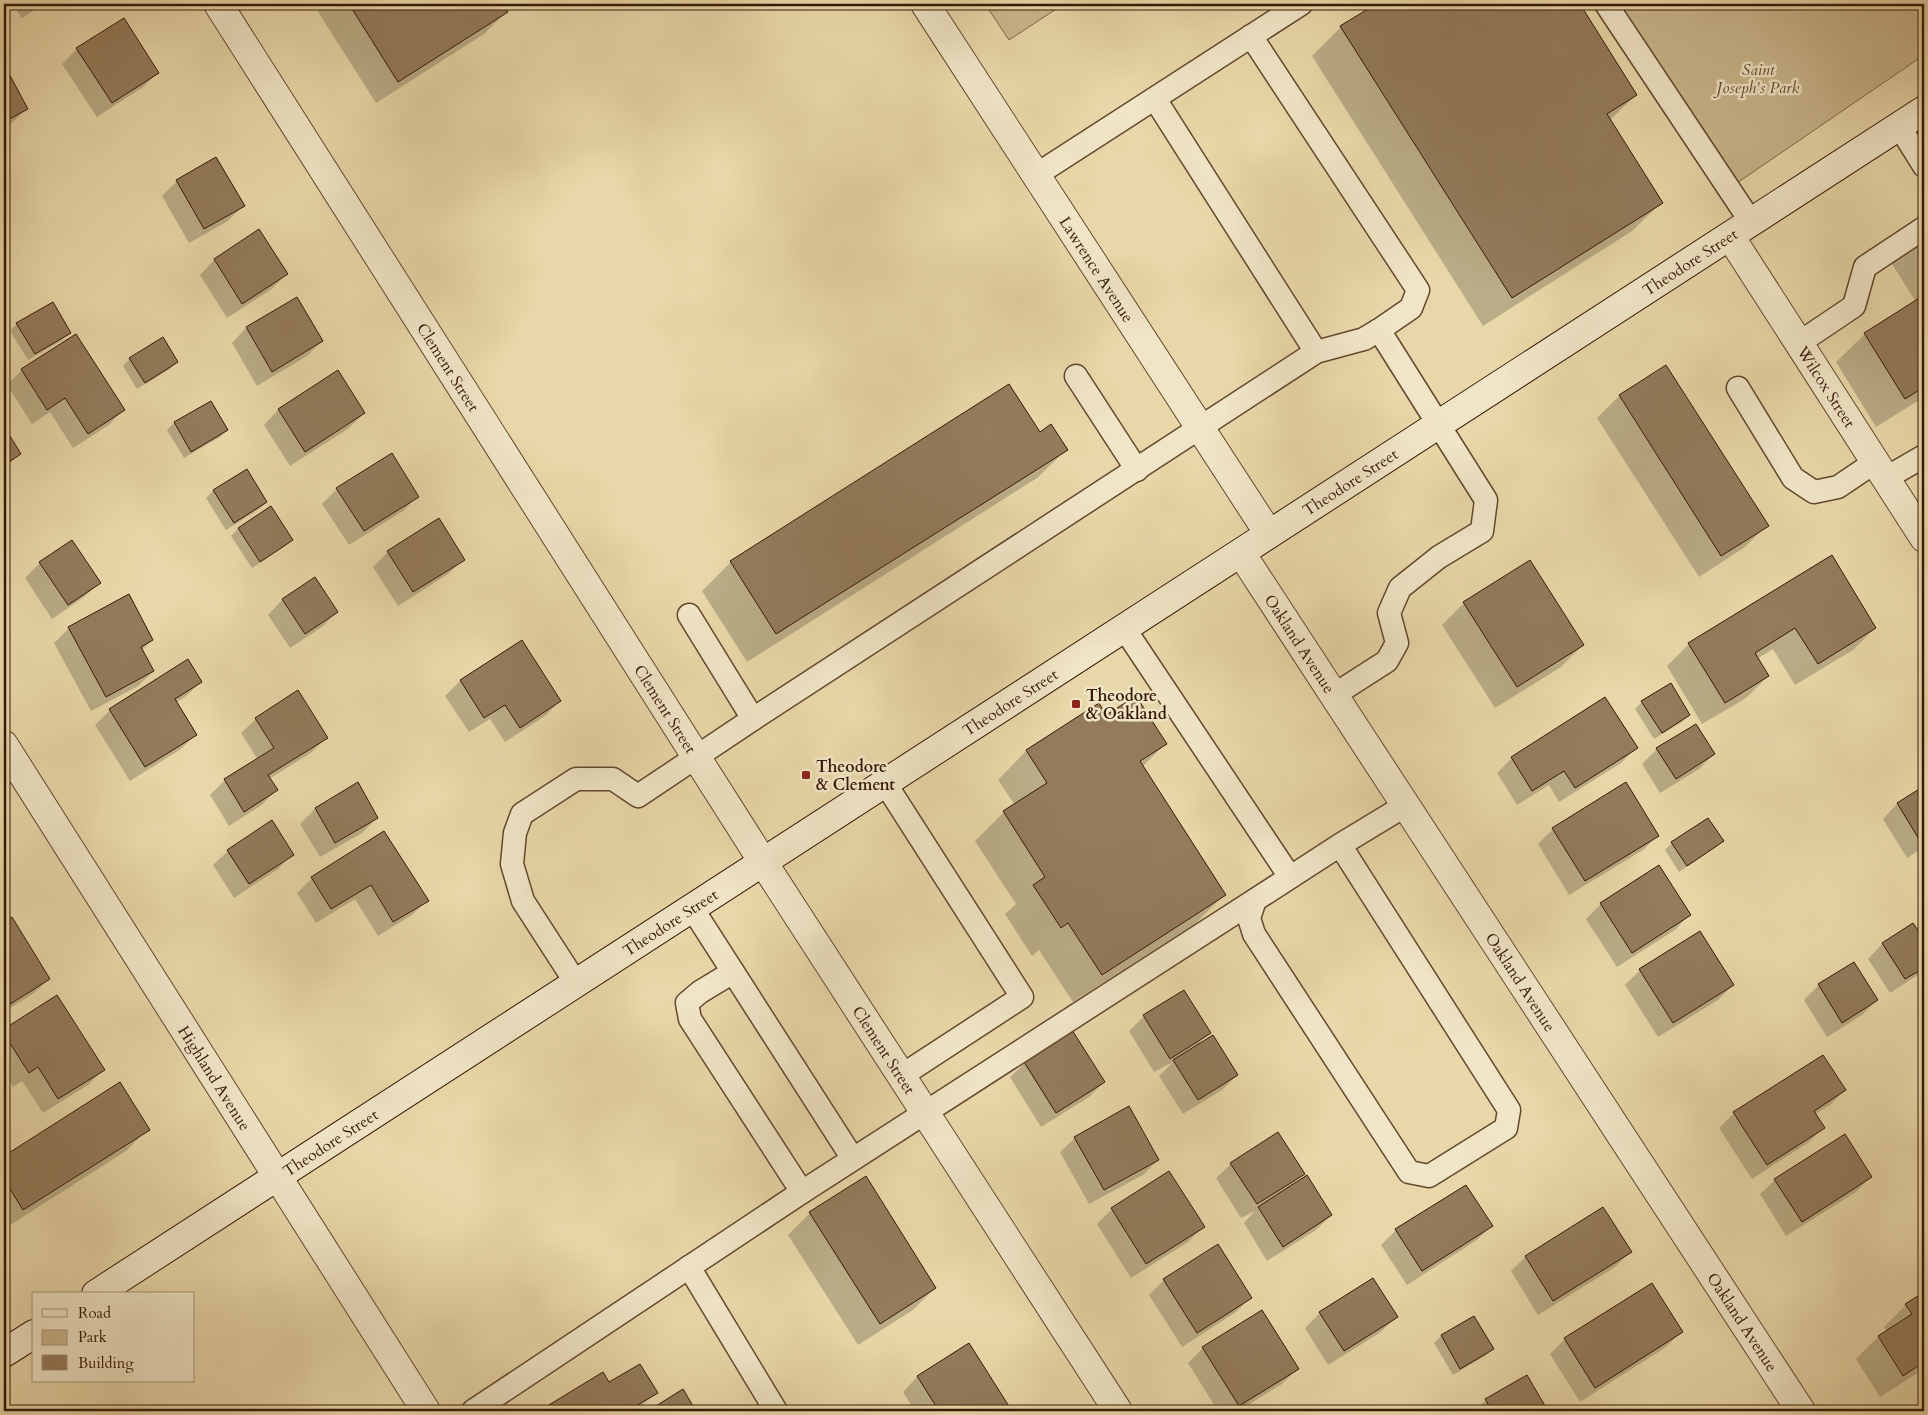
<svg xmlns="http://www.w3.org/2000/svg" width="1928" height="1415" font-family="Cardo,serif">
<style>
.green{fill:#cab78d;stroke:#80684a}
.shadow{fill:#0003}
.building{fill:#937b5b;stroke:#371807}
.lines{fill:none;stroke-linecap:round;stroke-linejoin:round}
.lane-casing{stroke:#63482f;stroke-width:25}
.street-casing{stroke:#63482f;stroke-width:30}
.secondary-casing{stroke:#371807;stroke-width:30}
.lane{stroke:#f0e5c6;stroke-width:22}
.street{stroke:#f0e5c6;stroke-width:28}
.secondary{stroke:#f0e5c6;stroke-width:28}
.poi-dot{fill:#8f2418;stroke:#f0e5c6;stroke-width:2}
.labels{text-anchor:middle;stroke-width:5;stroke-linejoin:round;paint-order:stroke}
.park-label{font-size:16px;font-style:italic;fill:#63482f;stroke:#f0e5c6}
.street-label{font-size:16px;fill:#371807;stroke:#f0e5c6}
.poi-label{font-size:16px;font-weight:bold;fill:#371807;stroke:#f0e5c6;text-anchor:start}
</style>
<rect width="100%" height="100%" fill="#e8d7a8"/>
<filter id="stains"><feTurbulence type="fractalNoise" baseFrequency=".004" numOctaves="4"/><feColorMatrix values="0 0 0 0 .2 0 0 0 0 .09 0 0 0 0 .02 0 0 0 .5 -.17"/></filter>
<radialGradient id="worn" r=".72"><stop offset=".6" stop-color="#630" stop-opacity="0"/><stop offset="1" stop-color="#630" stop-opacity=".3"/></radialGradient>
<g class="green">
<polygon points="985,4 1064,4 1009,40"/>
<polygon points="1618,4 1924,4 1924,55 1737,183"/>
</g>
<g class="shadow">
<polygon points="12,4 45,4 22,18"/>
<polygon points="313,4 501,4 506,12 484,34 376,103"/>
<polygon points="1379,4 1578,4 1636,95 1609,121 1661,203 1632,231 1483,326 1312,56 1341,27"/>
<polygon points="77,49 158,72 143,87 97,117 62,64"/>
<polygon points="6,71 26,109 11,124 4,128 4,73"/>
<polygon points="177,181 243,206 228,221 189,243 162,196"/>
<polygon points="259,231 286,274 272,289 227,318 200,275 214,260"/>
<polygon points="1924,233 1924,397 1876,427 1836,362 1865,334 1916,302 1892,264"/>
<polygon points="297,299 322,341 307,356 257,386 232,343 246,328"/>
<polygon points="17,324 69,333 62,340 28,360 10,331"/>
<polygon points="76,336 123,410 109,425 73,448 50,412 32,424 7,385 22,370"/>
<polygon points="130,359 177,361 170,369 137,389 123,366"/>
<polygon points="1666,366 1767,525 1745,547 1699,577 1597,418 1619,396"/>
<polygon points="338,372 364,413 349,428 290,466 264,425 278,410"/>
<polygon points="1009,386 1039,433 1066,450 1037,478 747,662 702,591 731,562"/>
<polygon points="210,402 227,430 220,437 184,458 167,430 174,423"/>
<polygon points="4,428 20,454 4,469"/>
<polygon points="246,471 266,502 259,509 226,530 206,498 213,491"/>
<polygon points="337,489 417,497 403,511 349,545 322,504"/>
<polygon points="271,508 292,540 284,547 252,568 231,536 238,529"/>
<polygon points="388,552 463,560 448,574 398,606 373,567"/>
<polygon points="1831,556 1875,628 1853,650 1795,685 1773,649 1757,659 1768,676 1746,698 1702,724 1667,666 1689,644"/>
<polygon points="40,563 99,583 84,597 52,619 25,578"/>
<polygon points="315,579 337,612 322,627 290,648 268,615 282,600"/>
<polygon points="1464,603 1583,645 1561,667 1495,708 1442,625"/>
<polygon points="69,628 152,640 142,650 153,671 138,686 91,711 54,643"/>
<polygon points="522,642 560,701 545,716 505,742 490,719 469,732 445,696 460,681"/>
<polygon points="201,682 186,696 176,703 196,734 181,749 130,781 95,725 110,710"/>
<polygon points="1605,699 1636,748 1621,763 1559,802 1549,785 1517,805 1497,773 1512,758"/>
<polygon points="1642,702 1689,714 1682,722 1654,739 1635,709"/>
<polygon points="1099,705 1106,716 1165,744 1142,767 1224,895 1196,923 1073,1002 1039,950 1032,956 1005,914 1016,904 975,841 1004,812 1015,805 998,780 1026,751"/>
<polygon points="256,719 326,737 312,752 269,779 276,790 262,805 229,826 210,795 225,780 258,760 241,733"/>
<polygon points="1657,749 1714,754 1699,769 1660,793 1642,764"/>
<polygon points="357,784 377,818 362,833 320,857 300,824 315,809"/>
<polygon points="1625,784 1657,836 1643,850 1569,895 1538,844 1553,829"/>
<polygon points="1924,787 1924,847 1907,858 1883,819 1897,804"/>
<polygon points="384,833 427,900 412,915 378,936 355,899 316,923 297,893 312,878"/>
<polygon points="1722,841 1715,848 1679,872 1665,850 1672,843"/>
<polygon points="228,851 292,854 278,869 234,898 213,865"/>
<polygon points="1601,904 1689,915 1675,930 1617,967 1586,919"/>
<polygon points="12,919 49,979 34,993 4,1012 4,924"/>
<polygon points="1913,924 1924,942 1924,971 1890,993 1868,959 1882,944"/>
<polygon points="1854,964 1877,1000 1862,1015 1827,1037 1804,1000 1819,985"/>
<polygon points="1640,970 1733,985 1718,1000 1658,1037 1625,985"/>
<polygon points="57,997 103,1070 88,1085 43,1113 22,1081 13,1087 4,1072 4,1030"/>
<polygon points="1144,1016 1209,1033 1196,1046 1237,1075 1222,1090 1183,1114 1159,1076 1173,1062 1154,1072 1129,1031"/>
<polygon points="1025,1063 1104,1082 1089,1097 1041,1127 1010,1077"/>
<polygon points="120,1084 148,1129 126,1151 4,1229 4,1157"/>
<polygon points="1845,1090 1830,1105 1815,1114 1824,1127 1809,1142 1752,1179 1719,1128 1734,1113"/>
<polygon points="1075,1138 1158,1160 1143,1175 1089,1204 1060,1152"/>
<polygon points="1231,1164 1303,1174 1291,1186 1331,1215 1316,1230 1267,1261 1244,1223 1255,1211 1241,1218 1216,1178"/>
<polygon points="1169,1173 1203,1227 1188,1242 1131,1278 1097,1224 1112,1209"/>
<polygon points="1870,1177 1856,1192 1786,1236 1760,1194 1775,1180"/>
<polygon points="810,1213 935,1288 913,1310 858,1345 788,1235"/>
<polygon points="1491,1226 1477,1240 1407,1285 1381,1245 1396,1230"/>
<polygon points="1217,1246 1250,1298 1236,1312 1182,1347 1149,1295 1164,1280"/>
<polygon points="1630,1252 1615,1267 1538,1315 1511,1271 1526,1256"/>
<polygon points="1651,1285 1681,1332 1666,1347 1580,1402 1550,1354 1565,1339"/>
<polygon points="1924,1293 1924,1369 1880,1397 1856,1359 1878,1337 1887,1332 1884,1327 1906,1305"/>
<polygon points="1320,1313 1396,1317 1381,1332 1328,1365 1305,1328"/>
<polygon points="1474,1317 1492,1349 1485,1356 1453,1375 1434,1343 1441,1336"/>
<polygon points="968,1344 1011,1411 915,1411 903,1392 917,1377"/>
<polygon points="1203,1348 1297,1369 1282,1384 1238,1411 1218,1411 1188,1363"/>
<polygon points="602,1374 608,1384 656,1393 635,1411 542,1411"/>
<polygon points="1527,1377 1547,1411 1474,1411 1486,1400"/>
<polygon points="95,1408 97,1411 88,1411"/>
<polygon points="1300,1408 1302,1411 1294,1411"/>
</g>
<g class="building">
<polygon points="349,4 503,4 508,12 398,82"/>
<polygon points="1376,4 1580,4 1637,95 1607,114 1663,203 1512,298 1340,26"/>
<polygon points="124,18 159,73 112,103 76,48"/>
<polygon points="7,70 28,109 4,122 4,72"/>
<polygon points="216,157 245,206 204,229 176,180"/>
<polygon points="259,229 288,274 242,304 214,259"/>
<polygon points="1924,295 1924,387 1905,399 1864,333"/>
<polygon points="297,297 323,341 272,372 246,327"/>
<polygon points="53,302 71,333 35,354 16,323"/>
<polygon points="76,334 125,410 88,434 65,398 47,410 21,369"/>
<polygon points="163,337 178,362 145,383 129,358"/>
<polygon points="1666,365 1769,526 1721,556 1619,395"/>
<polygon points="338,370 365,413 305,452 278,409"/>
<polygon points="1009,384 1040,432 1051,424 1068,450 776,634 730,561"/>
<polygon points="211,401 228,430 191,452 174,422"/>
<polygon points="4,426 21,454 4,465"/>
<polygon points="392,453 419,497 364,531 336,488"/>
<polygon points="247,469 267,502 234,523 213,490"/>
<polygon points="271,506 293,540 260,562 238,528"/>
<polygon points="439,518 465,560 413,592 387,551"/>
<polygon points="72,540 101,583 68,605 39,562"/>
<polygon points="1832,555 1876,628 1818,664 1795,628 1755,653 1769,676 1725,703 1688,643"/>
<polygon points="1530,560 1584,645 1517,687 1463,602"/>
<polygon points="315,577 338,612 305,634 282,599"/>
<polygon points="129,594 153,640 141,647 154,671 106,697 68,627"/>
<polygon points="522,640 561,701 520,728 505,705 484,718 460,680"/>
<polygon points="188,659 202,682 175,699 197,735 145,767 109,709"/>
<polygon points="1671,683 1690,715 1662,733 1641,701"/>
<polygon points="298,690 328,738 268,775 278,790 244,812 224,779 274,748 255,718"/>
<polygon points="1136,696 1167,744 1140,761 1226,895 1102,975 1068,923 1061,928 1033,885 1045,877 1003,811 1047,783 1026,750 1099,703 1106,715"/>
<polygon points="1605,697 1638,748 1575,788 1564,771 1532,791 1511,757"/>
<polygon points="1696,724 1715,754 1676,779 1656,748"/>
<polygon points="358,782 378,818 335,843 315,808"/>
<polygon points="1626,782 1659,836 1585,881 1552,828"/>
<polygon points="1924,786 1924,843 1922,844 1897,803"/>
<polygon points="1708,818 1724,841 1687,866 1671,842"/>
<polygon points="272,820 294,855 249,884 227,850"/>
<polygon points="384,831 429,901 393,922 371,885 331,909 311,877"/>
<polygon points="1659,865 1691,915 1632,953 1600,903"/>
<polygon points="12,917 50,979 4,1008 4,922"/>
<polygon points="1913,923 1924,939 1924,968 1905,979 1882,943"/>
<polygon points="1700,931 1734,985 1673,1023 1639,969"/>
<polygon points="1854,962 1878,1000 1842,1023 1818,984"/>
<polygon points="1184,990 1211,1033 1170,1059 1143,1015"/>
<polygon points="57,995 105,1070 58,1099 38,1067 29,1073 4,1034 4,1029"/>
<polygon points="1072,1030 1105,1082 1056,1113 1024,1062"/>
<polygon points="1213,1035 1238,1075 1198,1100 1173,1060"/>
<polygon points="1823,1055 1846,1090 1814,1111 1825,1128 1767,1165 1733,1112"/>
<polygon points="120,1082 150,1130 23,1210 4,1179 4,1156"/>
<polygon points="1129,1106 1159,1160 1104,1190 1074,1137"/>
<polygon points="1278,1132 1305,1174 1257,1204 1230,1163"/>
<polygon points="1845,1134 1872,1177 1802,1222 1774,1179"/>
<polygon points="1169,1171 1205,1227 1146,1264 1111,1208"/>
<polygon points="1307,1175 1332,1215 1283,1247 1258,1207"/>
<polygon points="866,1176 936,1288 880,1324 809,1212"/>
<polygon points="1466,1185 1493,1226 1422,1271 1395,1229"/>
<polygon points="1603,1207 1632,1252 1553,1301 1525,1256"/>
<polygon points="1218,1244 1252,1298 1197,1333 1163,1279"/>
<polygon points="1373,1278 1398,1317 1344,1351 1319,1312"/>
<polygon points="1652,1283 1683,1332 1595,1388 1564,1338"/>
<polygon points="1924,1292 1924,1362 1903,1376 1878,1336 1912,1314 1905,1304"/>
<polygon points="1262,1310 1299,1369 1239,1406 1202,1347"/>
<polygon points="1474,1316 1494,1349 1460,1369 1441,1335"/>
<polygon points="969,1343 1012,1411 939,1411 917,1376"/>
<polygon points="640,1364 658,1393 627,1411 539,1411 603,1372 609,1382"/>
<polygon points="1527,1375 1548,1411 1492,1411 1485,1399"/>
<polygon points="683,1389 696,1411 648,1411"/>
</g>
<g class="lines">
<g class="lane-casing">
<g id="lane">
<polyline points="1606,4 1751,222"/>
<polyline points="1155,99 1316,352"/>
<polyline points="1899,126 1924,166"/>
<polyline points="1036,175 1301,4"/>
<polyline points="1799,343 1854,306 1865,267 1924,228"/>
<polyline points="1076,376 1137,470"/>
<polyline points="1738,388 1793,478 1814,492 1838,487 1875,462"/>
<polyline points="1886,478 1924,456"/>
<polyline points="1124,628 1290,877"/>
<polyline points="1334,695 1387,661 1397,643 1389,613 1400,588 1439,557 1482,531 1486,500 1379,330"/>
<polyline points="753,719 1316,352 1364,339 1379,330 1411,308 1418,290 1251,36"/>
<polyline points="885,783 1022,997 901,1076"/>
<polyline points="1340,845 1509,1110 1506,1128 1429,1176 1409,1172 1254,934 1249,918 1255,900 1340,845 1406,805"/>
<polyline points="692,908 853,1159"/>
<polyline points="733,972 700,992 687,1003 690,1019 802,1192"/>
<polyline points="576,983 523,901 512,864 515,833 522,814 576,779 613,779 638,796 753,719 689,615"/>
<polyline points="689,1267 776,1411"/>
<polyline points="473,1411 802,1192 1255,900"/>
</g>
</g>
<g class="street-casing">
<g id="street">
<path id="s1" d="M 218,4 L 763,862 L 1118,1411"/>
<path id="s2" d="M 925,4 L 1269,534"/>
<path id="s3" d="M 1730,236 L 1924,538"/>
<path id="s4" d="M 1241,553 L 1801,1411"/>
<path id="s5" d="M 4,745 L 426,1411"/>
</g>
</g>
<g class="secondary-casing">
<g id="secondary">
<path id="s6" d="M 96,1294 L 1924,110"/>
<polyline points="4,1353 34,1334"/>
</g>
</g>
<use href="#lane" class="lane"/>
<use href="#street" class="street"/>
<use href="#secondary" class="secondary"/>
</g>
<g class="poi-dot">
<rect x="1071" y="699" width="10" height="10" rx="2.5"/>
<rect x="801" y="770" width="10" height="10" rx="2.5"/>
</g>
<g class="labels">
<g class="park-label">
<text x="1758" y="75">Saint<tspan x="1758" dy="18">Joseph's Park</tspan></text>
</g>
<g class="street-label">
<text dy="6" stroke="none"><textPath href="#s6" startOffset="1899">Theodore Street</textPath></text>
<text dy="6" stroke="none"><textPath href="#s2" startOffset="316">Lawrence Avenue</textPath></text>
<text dy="6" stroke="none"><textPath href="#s1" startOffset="430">Clement Street</textPath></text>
<text dy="6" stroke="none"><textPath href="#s3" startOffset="179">Wilcox Street</textPath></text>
<text dy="6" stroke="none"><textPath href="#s6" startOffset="1494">Theodore Street</textPath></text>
<text dy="6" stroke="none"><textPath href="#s4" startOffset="108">Oakland Avenue</textPath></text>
<text dy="6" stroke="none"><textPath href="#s6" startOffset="1089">Theodore Street</textPath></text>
<text dy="6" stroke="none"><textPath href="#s1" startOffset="835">Clement Street</textPath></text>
<text dy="6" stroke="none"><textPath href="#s6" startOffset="684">Theodore Street</textPath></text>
<text dy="6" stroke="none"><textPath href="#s4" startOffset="512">Oakland Avenue</textPath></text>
<text dy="6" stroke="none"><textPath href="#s1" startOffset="1240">Clement Street</textPath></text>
<text dy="6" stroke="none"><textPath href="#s5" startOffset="394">Highland Avenue</textPath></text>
<text dy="6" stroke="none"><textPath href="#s6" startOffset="279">Theodore Street</textPath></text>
<text dy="6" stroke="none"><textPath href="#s4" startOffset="918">Oakland Avenue</textPath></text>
</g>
<g class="poi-label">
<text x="1086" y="701">Theodore<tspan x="1086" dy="18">&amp; Oakland</tspan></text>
<text x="816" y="772">Theodore<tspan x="816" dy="18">&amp; Clement</tspan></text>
</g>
</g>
<rect width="1928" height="1415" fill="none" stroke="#e8d7a8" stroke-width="20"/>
<rect x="5" y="5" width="1918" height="1405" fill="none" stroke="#371807" stroke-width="2.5"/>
<rect x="10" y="10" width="1908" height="1395" fill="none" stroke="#371807"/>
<rect x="32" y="1292" width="162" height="90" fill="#f0e5c6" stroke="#a6937a"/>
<rect x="42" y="1309" width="25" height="8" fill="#f0e5c6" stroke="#a6937a"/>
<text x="78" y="1318" font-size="15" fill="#371807">Road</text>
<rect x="42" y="1330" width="25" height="15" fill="#cab78d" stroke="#a6937a"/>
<text x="78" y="1342" font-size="15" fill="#371807">Park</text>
<rect x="42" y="1355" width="25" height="15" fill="#937b5b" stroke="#a6937a"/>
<text x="78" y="1368" font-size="15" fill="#371807">Building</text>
<rect width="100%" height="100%" filter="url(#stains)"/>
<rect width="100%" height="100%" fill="url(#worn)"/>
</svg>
